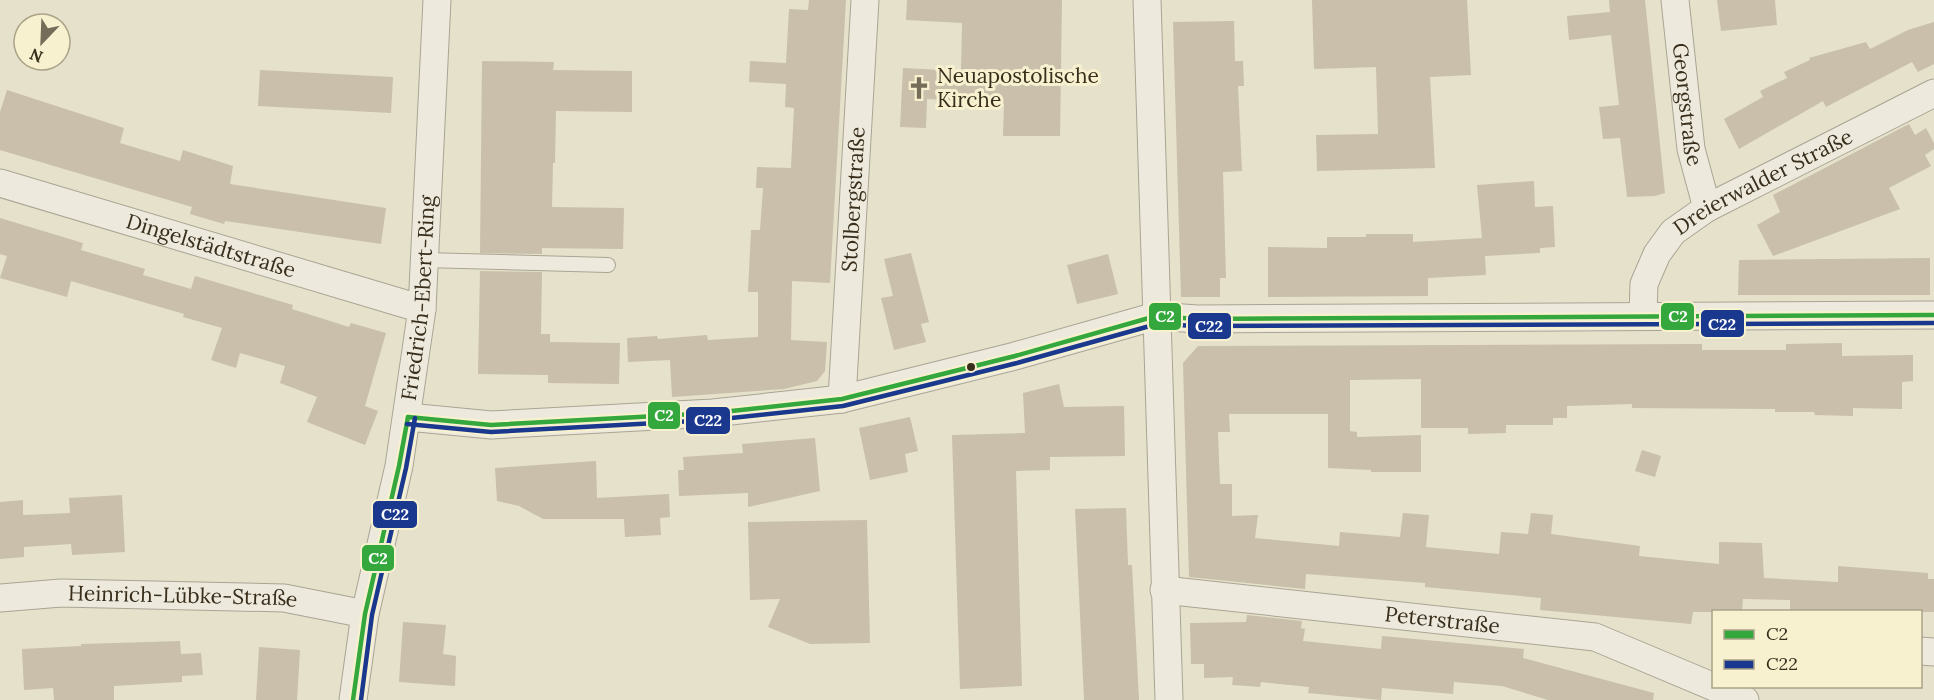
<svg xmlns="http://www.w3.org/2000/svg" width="1934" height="700" font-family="Lora,serif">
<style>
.building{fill:#c9bfab}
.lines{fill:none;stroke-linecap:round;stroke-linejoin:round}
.lane-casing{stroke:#aaa494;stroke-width:16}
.street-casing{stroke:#aaa494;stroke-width:29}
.lane{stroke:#edeadd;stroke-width:14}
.street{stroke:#edeadd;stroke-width:27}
.bus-1-casing{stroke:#f7f1d0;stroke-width:9}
.bus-2-casing{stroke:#f7f1d0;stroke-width:9}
.bus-1{stroke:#34a83c;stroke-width:4.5}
.bus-2{stroke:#1a388d;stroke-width:4.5}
.bus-dot{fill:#392e1c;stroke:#f7f1d0;stroke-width:2}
.labels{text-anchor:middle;stroke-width:6;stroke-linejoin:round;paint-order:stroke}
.poi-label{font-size:21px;fill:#392e1c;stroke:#f7f1d0;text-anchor:start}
.street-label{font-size:21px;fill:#392e1c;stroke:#f7f1d0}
.line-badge{stroke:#f7f1d0;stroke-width:2}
.badge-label{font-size:16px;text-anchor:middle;font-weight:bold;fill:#fff}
</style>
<rect width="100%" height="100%" fill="#e5e1ca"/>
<g class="building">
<polygon points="809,0 846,0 830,283 792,281 791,340 827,342 825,371 817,381 784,389 672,397 670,360 628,362 627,338 657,336 658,339 707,335 708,340 758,337 758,292 748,292 751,230 760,230 763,188 756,188 757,167 791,168 794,108 785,107 786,84 749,82 750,61 786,63 789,9 808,10"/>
<polygon points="907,0 1062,0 1060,136 1003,136 1004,104 927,99 926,128 900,127 903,68 961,71 962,23 906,20"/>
<polygon points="1312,0 1467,0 1471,75 1430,77 1435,168 1317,171 1316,135 1378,134 1376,67 1314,69"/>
<polygon points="1609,0 1645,0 1665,193 1655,196 1627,197 1620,138 1603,139 1599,107 1619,105 1611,35 1569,40 1567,16 1610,12"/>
<polygon points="1717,0 1775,0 1777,25 1721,31"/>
<polygon points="1234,21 1235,61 1243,61 1244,86 1238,86 1242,171 1223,172 1226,278 1220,278 1220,297 1181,297 1173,22"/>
<polygon points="1934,22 1934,64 1918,72 1912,62 1826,107 1823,101 1739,149 1724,119 1763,97 1760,91 1787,78 1784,72 1810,60 1809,58 1866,42 1870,49 1908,30"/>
<polygon points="482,61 554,62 553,70 632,71 632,112 556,111 555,163 553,163 552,207 624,208 623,249 542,248 542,254 480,253"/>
<polygon points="260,70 393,77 391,113 258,106"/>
<polygon points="7,90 124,128 120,143 180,161 183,150 233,166 230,184 386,208 381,244 225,221 224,224 190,214 192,207 0,150 0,112"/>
<polygon points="1909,124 1915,135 1926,128 1934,143 1934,149 1925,155 1931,166 1889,188 1900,209 1773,256 1757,225 1780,212 1773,195"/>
<polygon points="1534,181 1535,207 1553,206 1555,247 1540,248 1540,253 1485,256 1486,275 1428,278 1428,296 1268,297 1268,247 1327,248 1327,237 1366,237 1366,234 1413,234 1413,242 1482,238 1477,185"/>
<polygon points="0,218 83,243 81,250 145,269 143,275 191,289 195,276 293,305 292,309 349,327 351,323 386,333 365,406 378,411 365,445 307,422 317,397 280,383 285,366 240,353 236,368 211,360 222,328 183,317 184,314 71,281 67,297 0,278 7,256 0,254"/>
<polygon points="911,253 929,322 921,324 926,342 894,350 881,298 893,296 884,259"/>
<polygon points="1108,254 1118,294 1077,304 1067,265"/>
<polygon points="1930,258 1930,295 1738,295 1739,260"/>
<polygon points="480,271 542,272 541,334 550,334 550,342 620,343 619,384 548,383 548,375 478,374"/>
<polygon points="1842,343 1842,356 1913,355 1913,381 1902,382 1902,409 1853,408 1853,416 1815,415 1814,412 1775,412 1775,409 1632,408 1632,404 1567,406 1567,418 1553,418 1553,425 1506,425 1506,433 1468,434 1468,428 1421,428 1421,379 1350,380 1350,431 1357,432 1357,437 1421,435 1421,472 1371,472 1371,470 1328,468 1328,414 1229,414 1230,432 1218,432 1220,484 1232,484 1232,516 1258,515 1255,538 1339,546 1340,532 1400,537 1403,513 1429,515 1426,547 1499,554 1501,532 1528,534 1531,513 1553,515 1551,534 1640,546 1639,556 1719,564 1719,542 1762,543 1764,578 1838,582 1838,566 1928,573 1928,579 1934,579 1934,612 1790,612 1790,600 1743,599 1742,612 1693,612 1691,624 1540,610 1541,598 1425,587 1425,583 1306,574 1305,589 1189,577 1183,363 1198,346 1702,344 1702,350 1786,350 1786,344"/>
<polygon points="1059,384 1064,407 1124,406 1125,456 1050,457 1050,470 1016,471 1022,686 960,689 952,435 1025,433 1023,393"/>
<polygon points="910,417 918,451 905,454 908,472 870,480 859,428"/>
<polygon points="815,438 820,491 748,507 748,493 679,496 678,470 684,470 683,457 743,453 742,444"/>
<polygon points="1642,450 1661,456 1655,477 1635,471"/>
<polygon points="596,461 597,498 669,494 670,517 660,518 661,535 625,537 624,519 543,519 519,506 497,501 495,468"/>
<polygon points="122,495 125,552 72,555 71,544 24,547 24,557 0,559 0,502 23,500 23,515 70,513 69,498"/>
<polygon points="1126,508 1128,565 1132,565 1139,700 1084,700 1075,509"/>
<polygon points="867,520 870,643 810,644 768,627 780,599 750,600 748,522"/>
<polygon points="1247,615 1302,621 1301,628 1305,629 1303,641 1381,649 1382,636 1524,649 1523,658 1654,693 1653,700 1548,700 1502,686 1454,682 1453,694 1382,688 1381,700 1308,693 1309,687 1261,682 1260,687 1248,686 1232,685 1233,677 1204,678 1204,664 1191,664 1190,623 1246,622"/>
<polygon points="403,622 446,625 443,654 456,656 455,686 399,682"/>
<polygon points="180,641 181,654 201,653 203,675 182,676 182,682 114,686 114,700 54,700 53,688 24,690 22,649 81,646 81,644"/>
<polygon points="259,647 300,650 297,700 256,700"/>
</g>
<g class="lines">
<g class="lane-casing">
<polyline id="lane" points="424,260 608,265"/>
</g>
<g class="street-casing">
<g id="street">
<polyline points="1147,0 1169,700"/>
<path id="s1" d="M 1675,0 L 1691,149 L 1707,208"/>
<path id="s2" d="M 0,183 L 422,309"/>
<path id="s3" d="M 1643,315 L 1644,284 L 1657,254 L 1673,232 L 1707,208 L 1934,93"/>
<path id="s4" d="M 842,399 L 865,0"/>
<polyline points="408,417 491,425 713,413 842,399 1015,356 1156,316 1197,319 1934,315"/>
<path id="s5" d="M 1164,590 L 1595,637 L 1745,700"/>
<path id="s6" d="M 0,598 L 61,593 L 284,598 L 365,614"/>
<polyline points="1920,651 1934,652"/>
<path id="s7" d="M 353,700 L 365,614 L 399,466 L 422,309 L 437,0"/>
</g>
</g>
<use href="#lane" class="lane"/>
<use href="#street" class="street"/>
<g class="bus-1-casing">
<g id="bus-1">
<polyline points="408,417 491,425 713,413 842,399 1015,356 1156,316 1197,319 1934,315"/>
<polyline points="353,700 365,614 399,466 408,417"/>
</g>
</g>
<g class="bus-2-casing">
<g id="bus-2">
<polyline points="407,424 491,432 713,420 843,406 1017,363 1157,324 1197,326 1934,323"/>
<polyline points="361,700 372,615 406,468 415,418"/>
</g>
</g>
<use href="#bus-1" class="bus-1"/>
<use href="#bus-2" class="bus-2"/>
</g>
<defs>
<g id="church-bare" transform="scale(1.8)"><path d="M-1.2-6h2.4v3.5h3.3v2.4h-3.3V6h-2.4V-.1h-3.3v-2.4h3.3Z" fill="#756d59" stroke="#f7f1d0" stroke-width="2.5" paint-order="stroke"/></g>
</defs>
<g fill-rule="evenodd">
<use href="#church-bare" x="919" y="88"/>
</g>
<circle class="bus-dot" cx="971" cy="367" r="5"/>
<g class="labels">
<g class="poi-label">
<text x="937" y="83">Neuapostolische<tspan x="937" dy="24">Kirche</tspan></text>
</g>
<g class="street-label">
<text dy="7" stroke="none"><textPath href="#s1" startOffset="105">Georgstraße</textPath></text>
<text dy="7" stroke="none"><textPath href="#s3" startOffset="194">Dreierwalder Straße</textPath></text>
<text dy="7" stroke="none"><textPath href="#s4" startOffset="200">Stolbergstraße</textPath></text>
<text dy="7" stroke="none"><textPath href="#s2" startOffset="220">Dingelstädtstraße</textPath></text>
<text dy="7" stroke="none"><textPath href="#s7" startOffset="408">Friedrich-Ebert-Ring</textPath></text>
<text dy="7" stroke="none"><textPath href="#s6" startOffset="183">Heinrich-Lübke-Straße</textPath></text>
<text dy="7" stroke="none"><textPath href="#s5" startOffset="280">Peterstraße</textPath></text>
</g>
</g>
<g class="line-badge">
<rect x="1660" y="302" width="35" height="29" rx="6" fill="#34a83c"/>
<rect x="1148" y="302" width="34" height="29" rx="6" fill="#34a83c"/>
<rect x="1700" y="309" width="45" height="29" rx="6" fill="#1a388d"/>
<rect x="1187" y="312" width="45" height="28" rx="6" fill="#1a388d"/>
<rect x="647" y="401" width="34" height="29" rx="6" fill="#34a83c"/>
<rect x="685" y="406" width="46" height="29" rx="6" fill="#1a388d"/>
<rect x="372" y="500" width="46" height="29" rx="6" fill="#1a388d"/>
<rect x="361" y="544" width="34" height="28" rx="6" fill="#34a83c"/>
</g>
<g class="badge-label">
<text x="1678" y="322">C2</text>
<text x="1165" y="322">C2</text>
<text x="1722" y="330">C22</text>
<text x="1209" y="332">C22</text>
<text x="664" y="421">C2</text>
<text x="708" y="426">C22</text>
<text x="395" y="520">C22</text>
<text x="378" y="564">C2</text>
</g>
<rect x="1712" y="610" width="210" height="78" fill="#f7f1d0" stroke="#aba388" stroke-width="1.5"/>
<rect x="1724" y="630" width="30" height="9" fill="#34a83c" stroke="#aba388" stroke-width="1.5"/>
<text x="1766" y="640" font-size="18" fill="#392e1c">C2</text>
<rect x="1724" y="660" width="30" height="9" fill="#1a388d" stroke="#aba388" stroke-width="1.5"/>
<text x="1766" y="670" font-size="18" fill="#392e1c">C22</text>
<g transform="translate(42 42) rotate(203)"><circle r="28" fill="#f7f1d0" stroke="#aba388" stroke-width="1.5"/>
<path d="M0-4.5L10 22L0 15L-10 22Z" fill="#756d59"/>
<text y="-9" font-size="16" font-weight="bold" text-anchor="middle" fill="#392e1c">N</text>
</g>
</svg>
